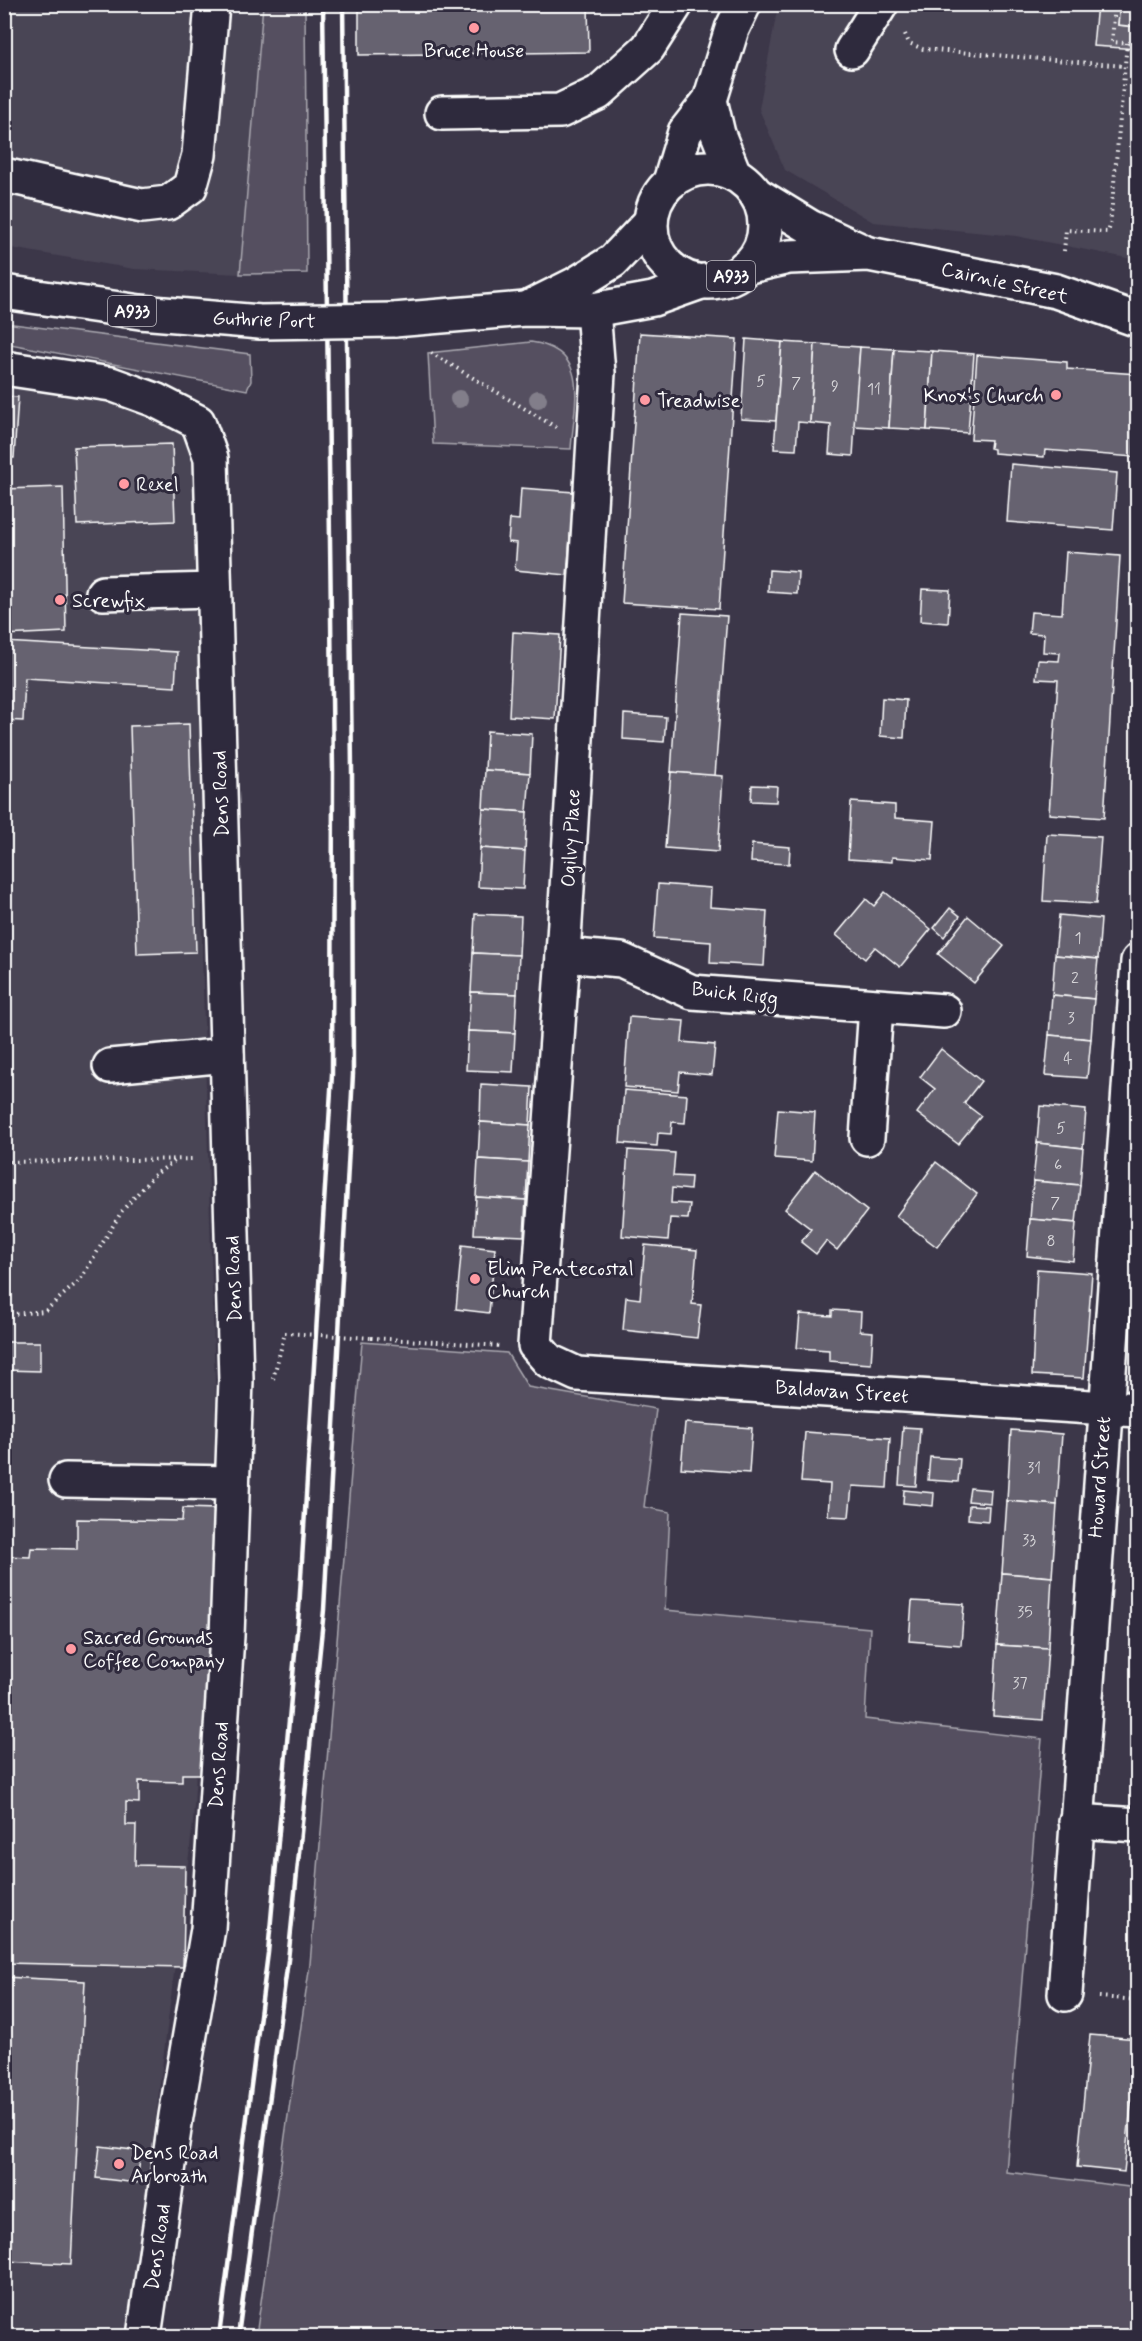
<svg xmlns="http://www.w3.org/2000/svg" width="1142" height="2341" font-family="Mynerve,sans-serif">
<style>
.built{fill:#494455}
.green{fill:#555060;stroke:#aaa8b0;stroke-width:1.5}
.building{fill:#666270;stroke:#fff;stroke-width:1.5}
.lines{fill:none;stroke-linecap:round;stroke-linejoin:round}
.minor-casing{stroke:#fff;stroke-width:38}
.major-casing{stroke:#fff;stroke-width:38}
.path{stroke:#fff;stroke-width:4;stroke-dasharray:1.5 4.5;stroke-linecap:butt}
.minor{stroke:#2f2a3d;stroke-width:33}
.major{stroke:#2f2a3d;stroke-width:33}
.rail{stroke:#fff;stroke-width:4.5}
.major-bridge-casing{stroke:#fff;stroke-width:38;stroke-linecap:butt}
.path-bridge{stroke:#fff;stroke-width:4;stroke-dasharray:1.5 4.5;stroke-linecap:butt}
.major-bridge{stroke:#2f2a3d;stroke-width:33}
.tree{fill:#827e8a}
.poi-dot{fill:#ff9aa2;stroke:#2f2a3d;stroke-width:2}
.labels{text-anchor:middle;stroke-width:6;stroke-linejoin:round;paint-order:stroke}
.number-label{font-size:16px;fill:#d9d8db}
.shield{fill:#2f2a3d;stroke:#c1bfc5;stroke-width:1.5}
.shield-label{font-size:18px;font-weight:bold;fill:#fff}
.poi-label{font-size:20px;fill:#fff;stroke:#2f2a3d;text-anchor:start}
.street-label{font-size:20px;fill:#fff;stroke:#2f2a3d}
</style>
<rect width="100%" height="100%" fill="#3c3749"/>
<filter id="ink" filterUnits="userSpaceOnUse"><feTurbulence type="fractalNoise" baseFrequency=".0167" numOctaves="2"/><feDisplacementMap in="SourceGraphic" scale="12" xChannelSelector="R" yChannelSelector="G"/><feConvolveMatrix kernelMatrix="1 2 1 2 8 2 1 2 1" color-interpolation-filters="sRGB"/></filter>
<g filter="url(#ink)">
<g class="built">
<polygon points="4,5 263,5 240,274 134,269 5,247"/>
<polygon points="778,5 1137,5 1137,260 1016,236 873,222 785,170 759,109"/>
<polygon points="4,379 56,382 181,426 202,459 202,956 216,1418 193,1823 139,2249 124,2336 5,2336"/>
</g>
<g class="green">
<polygon points="263,5 305,5 307,273 240,274"/>
<polygon points="5,323 250,354 251,381 247,390 5,343"/>
<path d="M 531,342 C 592,351 574,403 571,449 L 433,444 L 428,353 Z"/>
<polygon points="362,1342 507,1353 528,1387 656,1409 644,1507 670,1512 665,1610 870,1628 865,1719 1042,1739 1006,2172 1137,2188 1137,2336 256,2336 310,1964"/>
</g>
<g class="building">
<polygon points="359,4 588,4 589,52 359,55"/>
<polygon points="1097,4 1120,4 1118,25 1138,27 1138,49 1093,46"/>
<polygon points="1120,4 1138,4 1138,27 1118,25"/>
<polygon points="640,333 737,339 719,609 622,603"/>
<polygon points="746,339 782,342 776,421 741,419"/>
<polygon points="782,342 815,344 810,423 798,422 796,450 774,449"/>
<polygon points="815,344 860,347 853,456 829,454 831,425 810,423"/>
<polygon points="860,347 894,349 889,428 854,426"/>
<polygon points="894,349 932,351 927,430 889,428"/>
<polygon points="932,351 974,354 968,433 927,430"/>
<polygon points="977,355 1067,362 1067,369 1138,374 1134,457 1045,450 1044,457 994,453 994,449 990,448 991,440 971,439"/>
<polygon points="4,396 18,397 14,458 4,458"/>
<polygon points="172,444 175,521 77,525 74,447"/>
<polygon points="1011,464 1117,473 1113,530 1007,522"/>
<polygon points="63,487 66,632 4,635 4,489"/>
<polygon points="521,488 574,492 567,575 515,570 517,543 508,542 510,519 519,520"/>
<polygon points="1066,552 1120,556 1104,818 1049,814 1058,680 1036,679 1038,660 1059,661 1060,653 1043,652 1044,634 1029,633 1031,612 1062,614"/>
<polygon points="769,570 798,572 797,594 768,592"/>
<polygon points="922,589 950,590 948,623 920,621"/>
<polygon points="682,613 727,616 715,776 671,772"/>
<polygon points="513,632 560,635 555,719 509,716"/>
<polygon points="4,642 177,652 175,687 25,678 23,721 4,720"/>
<polygon points="882,698 906,700 904,738 880,736"/>
<polygon points="624,714 666,717 664,742 623,739"/>
<polygon points="189,724 196,952 137,954 130,726"/>
<polygon points="487,731 532,734 530,773 485,770"/>
<polygon points="485,770 530,773 527,812 483,809"/>
<polygon points="671,772 723,776 718,852 665,848"/>
<polygon points="752,785 777,786 776,802 751,801"/>
<polygon points="851,802 895,805 895,818 935,821 932,860 892,857 892,862 848,859"/>
<polygon points="483,809 527,812 525,851 480,848"/>
<polygon points="1047,834 1101,837 1096,904 1043,901"/>
<polygon points="752,844 790,847 789,864 751,862"/>
<polygon points="480,848 525,851 523,889 478,887"/>
<polygon points="658,884 711,888 710,907 767,911 764,966 710,963 711,942 654,938"/>
<polygon points="885,892 931,929 900,967 875,947 865,959 836,935 866,899 874,906"/>
<polygon points="950,908 960,916 944,937 934,928"/>
<polygon points="475,914 521,916 519,955 473,953"/>
<polygon points="1059,915 1101,919 1098,959 1055,955"/>
<polygon points="968,916 1004,946 974,983 938,954"/>
<polygon points="473,953 519,955 517,994 471,992"/>
<polygon points="1055,955 1098,959 1094,999 1052,995"/>
<polygon points="471,992 517,994 515,1033 468,1031"/>
<polygon points="1052,995 1094,999 1091,1039 1049,1035"/>
<polygon points="629,1017 684,1021 682,1042 715,1045 712,1075 680,1072 678,1091 624,1087"/>
<polygon points="468,1031 515,1033 513,1072 466,1070"/>
<polygon points="1049,1035 1091,1039 1087,1078 1045,1075"/>
<polygon points="941,1049 981,1081 964,1103 981,1116 958,1144 917,1113 935,1089 920,1077"/>
<polygon points="481,1084 532,1087 530,1125 480,1122"/>
<polygon points="624,1090 687,1095 685,1123 672,1122 671,1134 658,1133 657,1146 620,1143"/>
<polygon points="1040,1106 1086,1110 1083,1148 1037,1143"/>
<polygon points="778,1109 815,1112 812,1161 774,1158"/>
<polygon points="480,1122 530,1125 528,1162 478,1159"/>
<polygon points="1037,1143 1083,1148 1080,1185 1033,1181"/>
<polygon points="628,1150 675,1153 673,1176 691,1177 690,1190 672,1188 671,1203 690,1204 688,1219 670,1218 668,1240 622,1236"/>
<polygon points="478,1159 528,1162 526,1200 476,1197"/>
<polygon points="936,1162 977,1194 937,1247 896,1216"/>
<polygon points="815,1170 867,1211 837,1250 826,1241 816,1254 801,1242 811,1229 785,1209"/>
<polygon points="1033,1181 1080,1185 1076,1223 1030,1219"/>
<polygon points="476,1197 526,1200 524,1236 474,1234"/>
<polygon points="1030,1219 1076,1223 1073,1261 1027,1256"/>
<polygon points="462,1245 495,1249 489,1313 456,1309"/>
<polygon points="645,1245 697,1250 692,1304 701,1305 697,1338 623,1330 626,1297 640,1299"/>
<polygon points="1037,1269 1092,1273 1084,1378 1032,1375"/>
<polygon points="832,1310 861,1312 860,1331 873,1332 871,1364 829,1361 829,1350 797,1348 800,1314 832,1316"/>
<polygon points="4,1342 40,1342 40,1371 4,1370"/>
<polygon points="685,1423 752,1428 749,1473 681,1468"/>
<polygon points="903,1427 920,1428 916,1486 899,1485"/>
<polygon points="1011,1430 1062,1434 1057,1505 1007,1501"/>
<polygon points="805,1432 890,1438 887,1488 852,1486 849,1517 828,1516 830,1484 801,1482"/>
<polygon points="930,1457 960,1459 958,1482 928,1480"/>
<polygon points="970,1488 991,1490 990,1503 968,1501"/>
<polygon points="904,1490 934,1493 933,1506 903,1503"/>
<polygon points="1007,1501 1057,1505 1052,1577 1002,1573"/>
<polygon points="969,1505 989,1506 988,1521 968,1519"/>
<polygon points="183,1508 216,1509 210,1774 182,1774 182,1782 139,1781 139,1803 126,1802 126,1825 136,1825 135,1865 185,1866 183,1967 4,1963 4,1556 30,1557 31,1548 77,1549 77,1519 182,1521"/>
<polygon points="1002,1573 1052,1577 1048,1648 997,1645"/>
<polygon points="912,1601 964,1604 961,1645 909,1641"/>
<polygon points="997,1645 1048,1648 1043,1720 993,1716"/>
<polygon points="1138,1729 1138,1814 1130,1814"/>
<polygon points="4,1977 85,1981 71,2264 4,2261 7,2211 4,2211"/>
<polygon points="1090,2035 1138,2039 1124,2172 1077,2167"/>
<polygon points="100,2146 141,2151 137,2183 96,2178"/>
</g>
<g class="lines">
<g class="minor-casing">
<g id="minor">
<polyline points="852,50 881,4"/>
<polyline points="710,100 718,134 734,174"/>
<polyline points="442,113 560,111 598,93 648,48 676,4"/>
<polyline points="4,175 142,206 168,203 190,187 199,155 212,4"/>
<polyline points="670,182 685,132 710,100 732,29 744,4"/>
<polyline points="593,310 598,373 563,955 535,1345 549,1361 577,1374 1138,1410"/>
<polyline points="4,368 111,384 155,400 198,422 211,458 236,1380 227,1636 208,1929 176,2116 144,2336"/>
<polyline points="103,593 214,590"/>
<polyline points="563,955 621,960 692,992 944,1011"/>
<polyline points="110,1066 227,1055"/>
<polyline points="867,1138 876,1007"/>
<polyline points="66,1480 232,1483"/>
<polyline points="1076,1821 1138,1825"/>
<polyline points="1065,1994 1138,961"/>
</g>
</g>
<g class="major-casing">
<g id="major">
<circle cx="708" cy="225" r="57"/>
<polyline points="756,194 810,227 862,251"/>
<polyline points="745,267 789,257 869,254 1056,291 1138,320"/>
<polyline points="4,292 140,312 260,322"/>
<polyline points="532,306 576,284 613,261 651,221"/>
<polyline points="394,320 525,309 593,310 653,299 704,281"/>
</g>
</g>
<g class="path">
<polyline points="1115,4 1112,42 1138,44"/>
<polyline points="905,34 909,43 923,49 1125,66"/>
<polyline points="1064,251 1066,230 1108,232 1110,226 1127,43"/>
<polyline points="431,353 559,429"/>
<polyline points="4,1162 196,1159"/>
<polyline points="4,1315 45,1311 80,1280 122,1211 153,1176 176,1160"/>
<polyline points="371,1338 502,1346"/>
<polyline points="273,1379 285,1333"/>
<polyline points="1099,1997 1138,2000"/>
</g>
<use href="#minor" class="minor"/>
<use href="#major" class="major"/>
<g class="rail">
<polyline points="219,2336 268,1953 299,1609 332,1074 333,771 323,4"/>
<polyline points="238,2336 288,1960 324,1610 353,1074 352,770 343,4"/>
</g>
<g class="major-bridge-casing">
<polyline id="major-bridge" points="260,322 394,320"/>
</g>
<polyline class="path-bridge" points="285,1333 371,1338"/>
<use href="#major-bridge" class="major-bridge"/>
</g>
<g class="tree">
<circle cx="459" cy="399" r="9"/>
<circle cx="538" cy="399" r="9"/>
</g>
</g>
<g class="poi-dot">
<circle cx="474" cy="28" r="6"/>
<circle cx="1056" cy="395" r="6"/>
<circle cx="645" cy="400" r="6"/>
<circle cx="124" cy="484" r="6"/>
<circle cx="60" cy="600" r="6"/>
<circle cx="475" cy="1279" r="6"/>
<circle cx="71" cy="1649" r="6"/>
<circle cx="119" cy="2164" r="6"/>
</g>
<g class="labels">
<g class="number-label">
<text x="761" y="386">5</text>
<text x="796" y="388">7</text>
<text x="835" y="391">9</text>
<text x="874" y="394">11</text>
<text x="1078" y="943">1</text>
<text x="1075" y="983">2</text>
<text x="1071" y="1023">3</text>
<text x="1068" y="1063">4</text>
<text x="1061" y="1133">5</text>
<text x="1058" y="1170">6</text>
<text x="1055" y="1208">7</text>
<text x="1051" y="1246">8</text>
<text x="1034" y="1473">31</text>
<text x="1029" y="1545">33</text>
<text x="1025" y="1617">35</text>
<text x="1020" y="1688">37</text>
</g>
<g class="shield">
<rect x="707" y="261" width="48" height="30" rx="4.5"/>
<rect x="108" y="296" width="48" height="30" rx="4.5"/>
</g>
<g class="shield-label">
<text x="731" y="282">A933</text>
<text x="132" y="317">A933</text>
</g>
<g class="poi-label">
<text x="474" y="57" text-anchor="middle">Bruce House</text>
<text x="1044" y="402" text-anchor="end">Knox's Church</text>
<text x="657" y="407">Treadwise</text>
<text x="136" y="491">Rexel</text>
<text x="72" y="607">Screwfix</text>
<text x="487" y="1275">Elim Pentecostal<tspan x="487" dy="23">Church</tspan></text>
<text x="83" y="1644">Sacred Grounds<tspan x="83" dy="23">Coffee Company</tspan></text>
<text x="131" y="2159">Dens Road<tspan x="131" dy="23">Arbroath</tspan></text>
</g>
<g class="street-label">
<text transform="translate(1005 282) rotate(13)" y="7">Cairnie Street</text>
<text transform="translate(264 319) rotate(2)" y="7">Guthrie Port</text>
<text transform="translate(220 794) rotate(-92)" y="7">Dens Road</text>
<text transform="translate(570 838) rotate(-87)" y="7">Ogilvy Place</text>
<text transform="translate(735 993) rotate(7)" y="7">Buick Rigg</text>
<text transform="translate(233 1279) rotate(-92)" y="7">Dens Road</text>
<text transform="translate(842 1391) rotate(4)" y="7">Baldovan Street</text>
<text transform="translate(1099 1477) rotate(-86)" y="7">Howard Street</text>
<text transform="translate(218 1765) rotate(-86)" y="7">Dens Road</text>
<text transform="translate(157 2247) rotate(-82)" y="7">Dens Road</text>
</g>
</g>
<rect width="1142" height="2341" fill="none" stroke="#2f2a3d" stroke-width="24"/>
<rect x="12" y="12" width="1118" height="2317" fill="none" stroke="#fff" stroke-width="2" filter="url(#ink)"/>
</svg>
